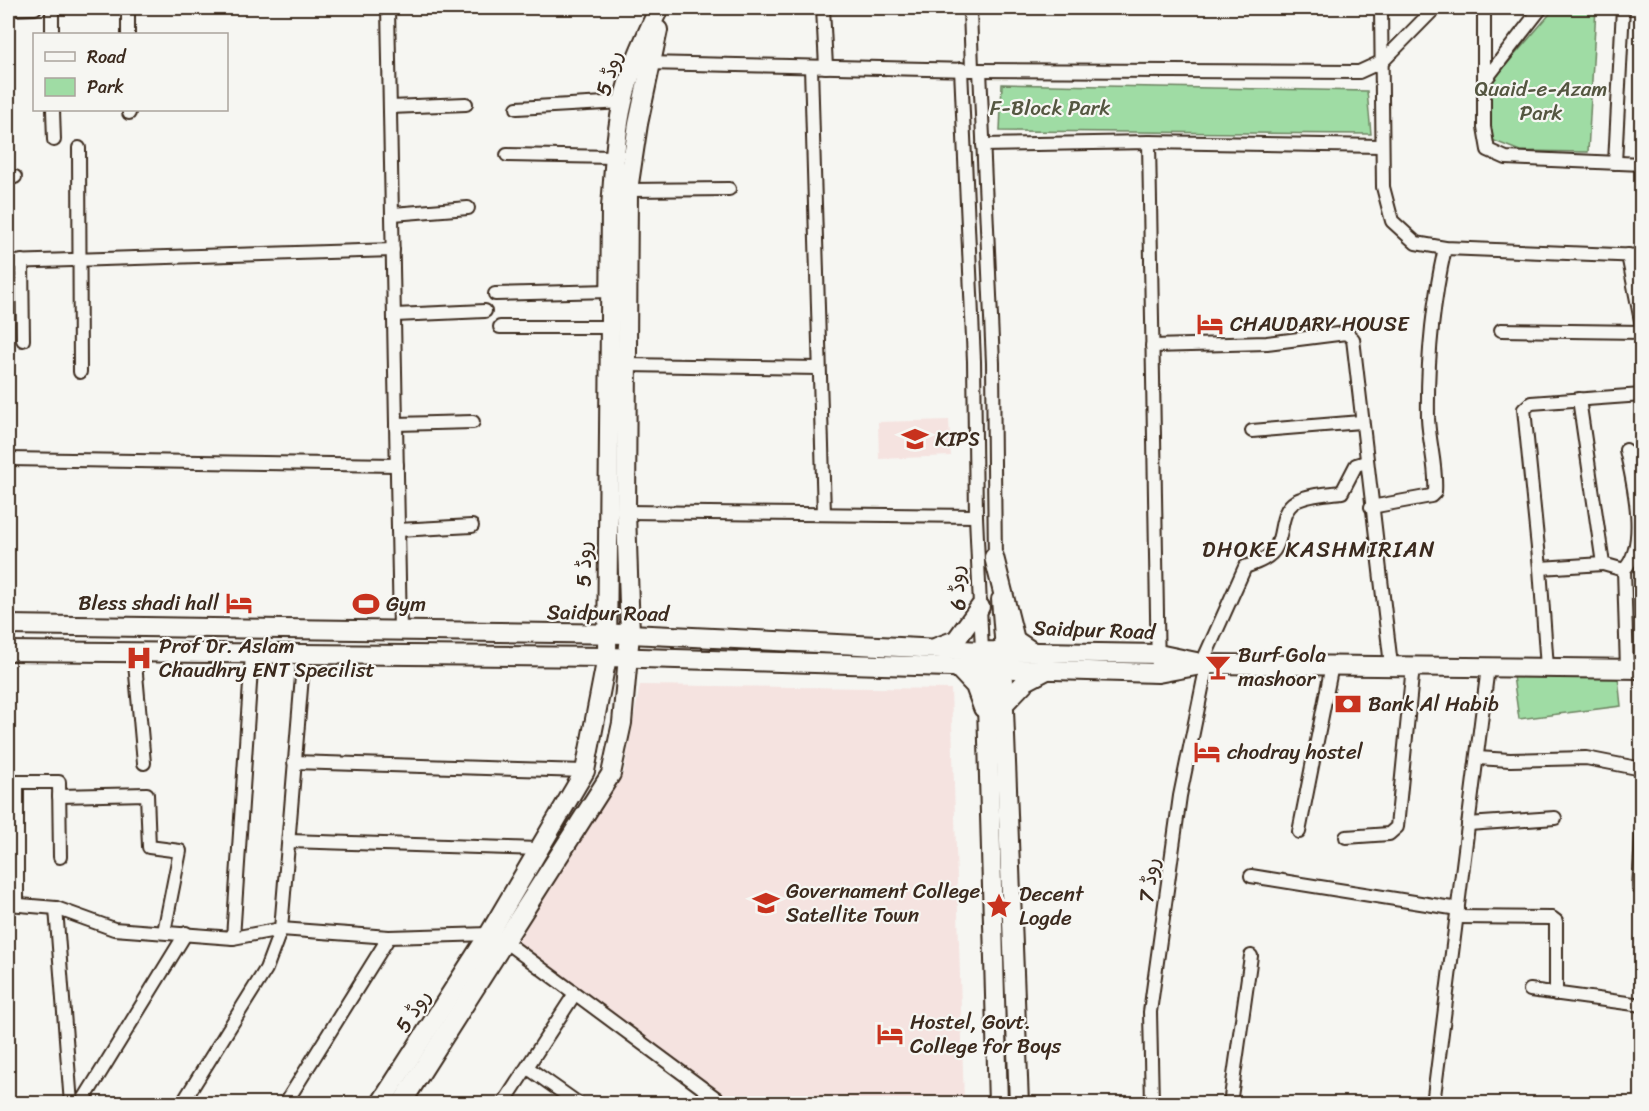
<svg xmlns="http://www.w3.org/2000/svg" width="1649" height="1111" font-family="Sriracha,'Playpen Sans Arabic',sans-serif">
<style>
.built{fill:#f5e3e0}
.green{fill:#9fdca4;stroke:#6d8361;stroke-width:1.5}
.lines{fill:none;stroke-linecap:round;stroke-linejoin:round}
.minor-casing{stroke:#3b2a1e;stroke-width:16}
.secondary-casing{stroke:#3b2a1e;stroke-width:22}
.minor{stroke:#f6f6f2;stroke-width:12}
.secondary{stroke:#f6f6f2;stroke-width:18}
.labels{text-anchor:middle;stroke-width:4.5;stroke-linejoin:round;paint-order:stroke}
.street-label{font-size:21px;fill:#3b2a1e;stroke:#f6f6f2}
.park-label{font-size:21px;fill:#545640;stroke:#f6f6f2}
.poi-label{font-size:21px;fill:#3b2a1e;stroke:#f6f6f2;text-anchor:start}
.neighbourhood-label{font-size:22px;letter-spacing:1.5px;fill:#3b2a1e;stroke:#f6f6f2}
</style>
<rect width="100%" height="100%" fill="#f6f6f2"/>
<filter id="ink" filterUnits="userSpaceOnUse"><feTurbulence type="fractalNoise" baseFrequency=".0167" numOctaves="2"/><feDisplacementMap in="SourceGraphic" scale="12" xChannelSelector="R" yChannelSelector="G"/><feConvolveMatrix kernelMatrix="1 2 1 2 8 2 1 2 1" color-interpolation-filters="sRGB"/></filter>
<g filter="url(#ink)">
<g class="built">
<polygon points="949,420 951,456 879,459 878,422"/>
<polygon points="640,685 951,689 964,1103 726,1103 513,946 624,772"/>
</g>
<g class="green">
<polygon points="1555,8 1596,8 1588,152 1520,151 1492,140 1488,86"/>
<polygon points="1002,84 1367,91 1371,134 1000,131"/>
<polygon points="1513,676 1618,677 1621,706 1519,719"/>
</g>
<g class="lines">
<g class="minor-casing">
<g id="minor">
<polyline points="52,8 52,34"/>
<polyline points="128,8 128,34"/>
<polyline points="388,8 400,631"/>
<polyline points="823,8 826,67"/>
<polyline points="970,8 972,70"/>
<polyline points="1381,8 1383,187 1392,221 1416,243 1445,248 1642,256"/>
<polyline points="1484,8 1484,127 1488,150 1506,158 1642,164"/>
<polyline points="8,9 35,8"/>
<polyline points="645,63 972,70 1359,72 1383,61 1435,8"/>
<polyline points="811,67 824,514"/>
<polyline points="961,69 974,361 976,516 982,651"/>
<polyline points="980,70 993,363 995,563"/>
<polyline points="1486,79 1541,8"/>
<polyline points="390,107 466,104"/>
<polyline points="517,108 623,102"/>
<polyline points="53,110 54,140"/>
<polyline points="129,110 129,113"/>
<polyline points="1149,142 1382,146"/>
<polyline points="983,145 1149,142 1158,673"/>
<polyline points="79,148 80,372"/>
<polyline points="507,155 615,157"/>
<polyline points="1615,163 1623,8"/>
<polyline points="8,178 15,177"/>
<polyline points="628,190 729,189"/>
<polyline points="393,214 468,208"/>
<polyline points="1628,255 1642,326"/>
<polyline points="22,261 23,340"/>
<polyline points="8,262 393,250"/>
<polyline points="495,294 610,291"/>
<polyline points="395,315 485,311"/>
<polyline points="500,327 610,327"/>
<polyline points="1501,330 1642,332"/>
<polyline points="1152,346 1267,343 1346,333 1353,339 1391,665"/>
<polyline points="626,365 819,368"/>
<polyline points="1579,399 1603,564 1624,570 1627,669"/>
<polyline points="396,424 473,422"/>
<polyline points="1252,431 1361,422"/>
<polyline points="8,459 397,465"/>
<path d="M 1371,507 L 1431,496 L 1435,492 C 1437,468 1429,443 1428,418 C 1427,360 1432,306 1445,248"/>
<polyline points="626,512 976,516"/>
<polyline points="398,530 472,526"/>
<polyline points="1540,568 1603,564"/>
<path d="M 1624,570 C 1649,545 1633,481 1626,450"/>
<polyline points="998,599 1002,650"/>
<polyline points="134,652 144,763"/>
<path d="M 1202,663 L 1245,567 C 1256,563 1271,558 1276,547 C 1284,533 1279,511 1296,501 C 1309,494 1327,494 1342,492 L 1356,465 L 1366,462"/>
<polyline points="1547,668 1540,568 1524,409 1531,403 1642,395"/>
<polyline points="1477,758 1510,760 1586,758 1642,769"/>
<polyline points="294,762 585,771"/>
<polyline points="8,782 59,782 60,857"/>
<polyline points="17,782 17,904"/>
<polyline points="59,796 147,794 149,847 180,851 164,932"/>
<polyline points="1468,824 1555,818"/>
<polyline points="1299,832 1332,665"/>
<polyline points="1346,837 1389,834 1397,827 1413,666"/>
<polyline points="289,841 539,849"/>
<polyline points="1251,876 1458,909"/>
<polyline points="1639,888 1642,836"/>
<polyline points="8,904 56,908 114,929 233,938 281,929 389,937 489,934"/>
<polyline points="56,908 71,1104"/>
<polyline points="1457,917 1552,918 1556,921 1556,994"/>
<polyline points="233,938 252,654"/>
<polyline points="503,940 724,1104"/>
<polyline points="1530,990 1642,1005"/>
<polyline points="528,1068 579,1104"/>
<polyline points="81,1104 186,933"/>
<polyline points="182,1104 266,969 281,929 304,652"/>
<polyline points="285,1104 389,937"/>
<polyline points="503,1104 574,995"/>
<polyline points="1152,1104 1150,1012 1180,796 1207,664"/>
<polyline points="1230,1104 1251,956"/>
<polyline points="1433,1104 1488,667"/>
</g>
</g>
<g class="secondary-casing">
<g id="secondary">
<polyline points="994,557 1015,640 1030,650"/>
<polyline points="8,625 630,634 982,651 1158,654 1196,662"/>
<polyline points="937,647 956,640 980,607"/>
<polyline points="8,651 607,657 1158,673 1207,664 1642,669"/>
<polyline points="983,656 986,668 998,1104"/>
<polyline points="1002,657 1019,1104"/>
<polyline points="957,667 975,686 983,708"/>
<polyline points="1004,704 1026,681 1045,671"/>
<path d="M 380,1104 L 489,934 L 585,771 L 607,657 L 611,207 C 614,172 615,136 623,102 C 630,69 645,38 659,8"/>
<polyline points="401,1104 611,774 622,723 630,634 626,512 628,190 638,124 658,30"/>
</g>
</g>
<use href="#minor" class="minor"/>
<use href="#secondary" class="secondary"/>
</g>
</g>
<defs>
<g id="hotel-bare" transform="scale(2.07)"><path d="M-6-4.5h1.5V1H6V5H4.5V3h-9V5H-6ZM-4 0a1.8 1.8 0 1 1 3.6 0ZM.5 0V-2.5h3Q6-2.5 6 0Z" fill="#c8321e" stroke="#f6f6f2" stroke-width="2.5" paint-order="stroke"/></g>
<g id="school-bare" transform="scale(2.07)"><path d="M0-5L7-2L0 1L-7-2ZM-4 1L0 2.5L4 1V4Q0 6-4 4Z" fill="#c8321e" stroke="#f6f6f2" stroke-width="2.5" paint-order="stroke"/></g>
<g id="stadium-bare" transform="scale(2.07)"><path d="M0-5a6.5 5 0 1 0 0 10a6.5 5 0 1 0 0-10ZM-3.5-1.8h7v3.6h-7Z" fill="#c8321e" stroke="#f6f6f2" stroke-width="2.5" paint-order="stroke"/></g>
<g id="hospital-bare" transform="scale(2.07)"><path d="M-5-5h3v3.5h4V-5h3V5h-3V1.5h-4V5h-3Z" fill="#c8321e" stroke="#f6f6f2" stroke-width="2.5" paint-order="stroke"/></g>
<g id="bar-bare" transform="scale(2.07)"><path d="M-6-5H6L.8 .8V4.5H3.5V6h-7V4.5H-.8V.8Z" fill="#c8321e" stroke="#f6f6f2" stroke-width="2.5" paint-order="stroke"/></g>
<g id="bank-bare" transform="scale(2.07)"><path d="M-6-4H6V4H-6ZM0-2.3a2.3 2.3 0 1 0 0 4.6a2.3 2.3 0 1 0 0-4.6Z" fill="#c8321e" stroke="#f6f6f2" stroke-width="2.5" paint-order="stroke"/></g>
<g id="university-bare" transform="scale(2.07)"><path d="M0-5L7-2L0 1L-7-2ZM-4 1L0 2.5L4 1V4Q0 6-4 4Z" fill="#c8321e" stroke="#f6f6f2" stroke-width="2.5" paint-order="stroke"/></g>
<g id="sight-bare" transform="scale(2.07)"><path d="M0-6L1.8-2.2L6-1.7L2.9 1.2L3.7 5.4L0 3.3L-3.7 5.4L-2.9 1.2L-6-1.7L-1.8-2.2Z" fill="#c8321e" stroke="#f6f6f2" stroke-width="2.5" paint-order="stroke"/></g>
</defs>
<g fill-rule="evenodd">
<use href="#hotel-bare" x="1210" y="324"/>
<use href="#school-bare" x="915" y="439"/>
<use href="#hotel-bare" x="239" y="603"/>
<use href="#stadium-bare" x="366" y="604"/>
<use href="#hospital-bare" x="139" y="658"/>
<use href="#bar-bare" x="1218" y="667"/>
<use href="#bank-bare" x="1348" y="704"/>
<use href="#hotel-bare" x="1207" y="752"/>
<use href="#university-bare" x="766" y="903"/>
<use href="#sight-bare" x="999" y="906"/>
<use href="#hotel-bare" x="890" y="1034"/>
</g>
<g class="labels">
<g class="street-label">
<text transform="translate(609 73) rotate(-73)" y="7">روڈ 5</text>
<text transform="translate(584 564) rotate(-90)" y="7">روڈ 5</text>
<text transform="translate(957 588) rotate(-93)" y="7">روڈ 6</text>
<text transform="translate(608 613) rotate(1)" y="7">Saidpur Road</text>
<text transform="translate(1094 630) rotate(2)" y="7">Saidpur Road</text>
<text transform="translate(1149 880) rotate(-82)" y="7">روڈ 7</text>
<text transform="translate(413 1011) rotate(-57)" y="7">روڈ 5</text>
</g>
<g class="park-label">
<text x="1541" y="96">Quaid-e-Azam<tspan x="1541" dy="24">Park</tspan></text>
<text x="1050" y="115">F-Block Park</text>
</g>
<g class="poi-label">
<text x="1230" y="331">CHAUDARY HOUSE</text>
<text x="935" y="446">KIPS</text>
<text x="219" y="610" text-anchor="end">Bless shadi hall</text>
<text x="386" y="611">Gym</text>
<text x="159" y="653">Prof Dr. Aslam<tspan x="159" dy="24">Chaudhry ENT Specilist</tspan></text>
<text x="1238" y="662">Burf Gola<tspan x="1238" dy="24">mashoor</tspan></text>
<text x="1368" y="711">Bank Al Habib</text>
<text x="1227" y="759">chodray hostel</text>
<text x="786" y="898">Governament College<tspan x="786" dy="24">Satellite Town</tspan></text>
<text x="1019" y="901">Decent<tspan x="1019" dy="24">Logde</tspan></text>
<text x="910" y="1029">Hostel, Govt.<tspan x="910" dy="24">College for Boys</tspan></text>
</g>
<g class="neighbourhood-label">
<text x="1319" y="557">DHOKE KASHMIRIAN</text>
</g>
</g>
<rect width="1649" height="1111" fill="none" stroke="#f6f6f2" stroke-width="30"/>
<rect x="15" y="15" width="1619" height="1081" fill="none" stroke="#3b2a1e" stroke-width="2" filter="url(#ink)"/>
<rect x="33" y="33" width="195" height="78" fill="#f6f6f2" stroke="#aba49d" stroke-width="1.5"/>
<rect x="45" y="52" width="30" height="9" fill="#f6f6f2" stroke="#aba49d" stroke-width="1.5"/>
<text x="87" y="63" font-size="18" fill="#3b2a1e">Road</text>
<rect x="45" y="78" width="30" height="18" fill="#9fdca4" stroke="#aba49d" stroke-width="1.5"/>
<text x="87" y="93" font-size="18" fill="#3b2a1e">Park</text>
</svg>
